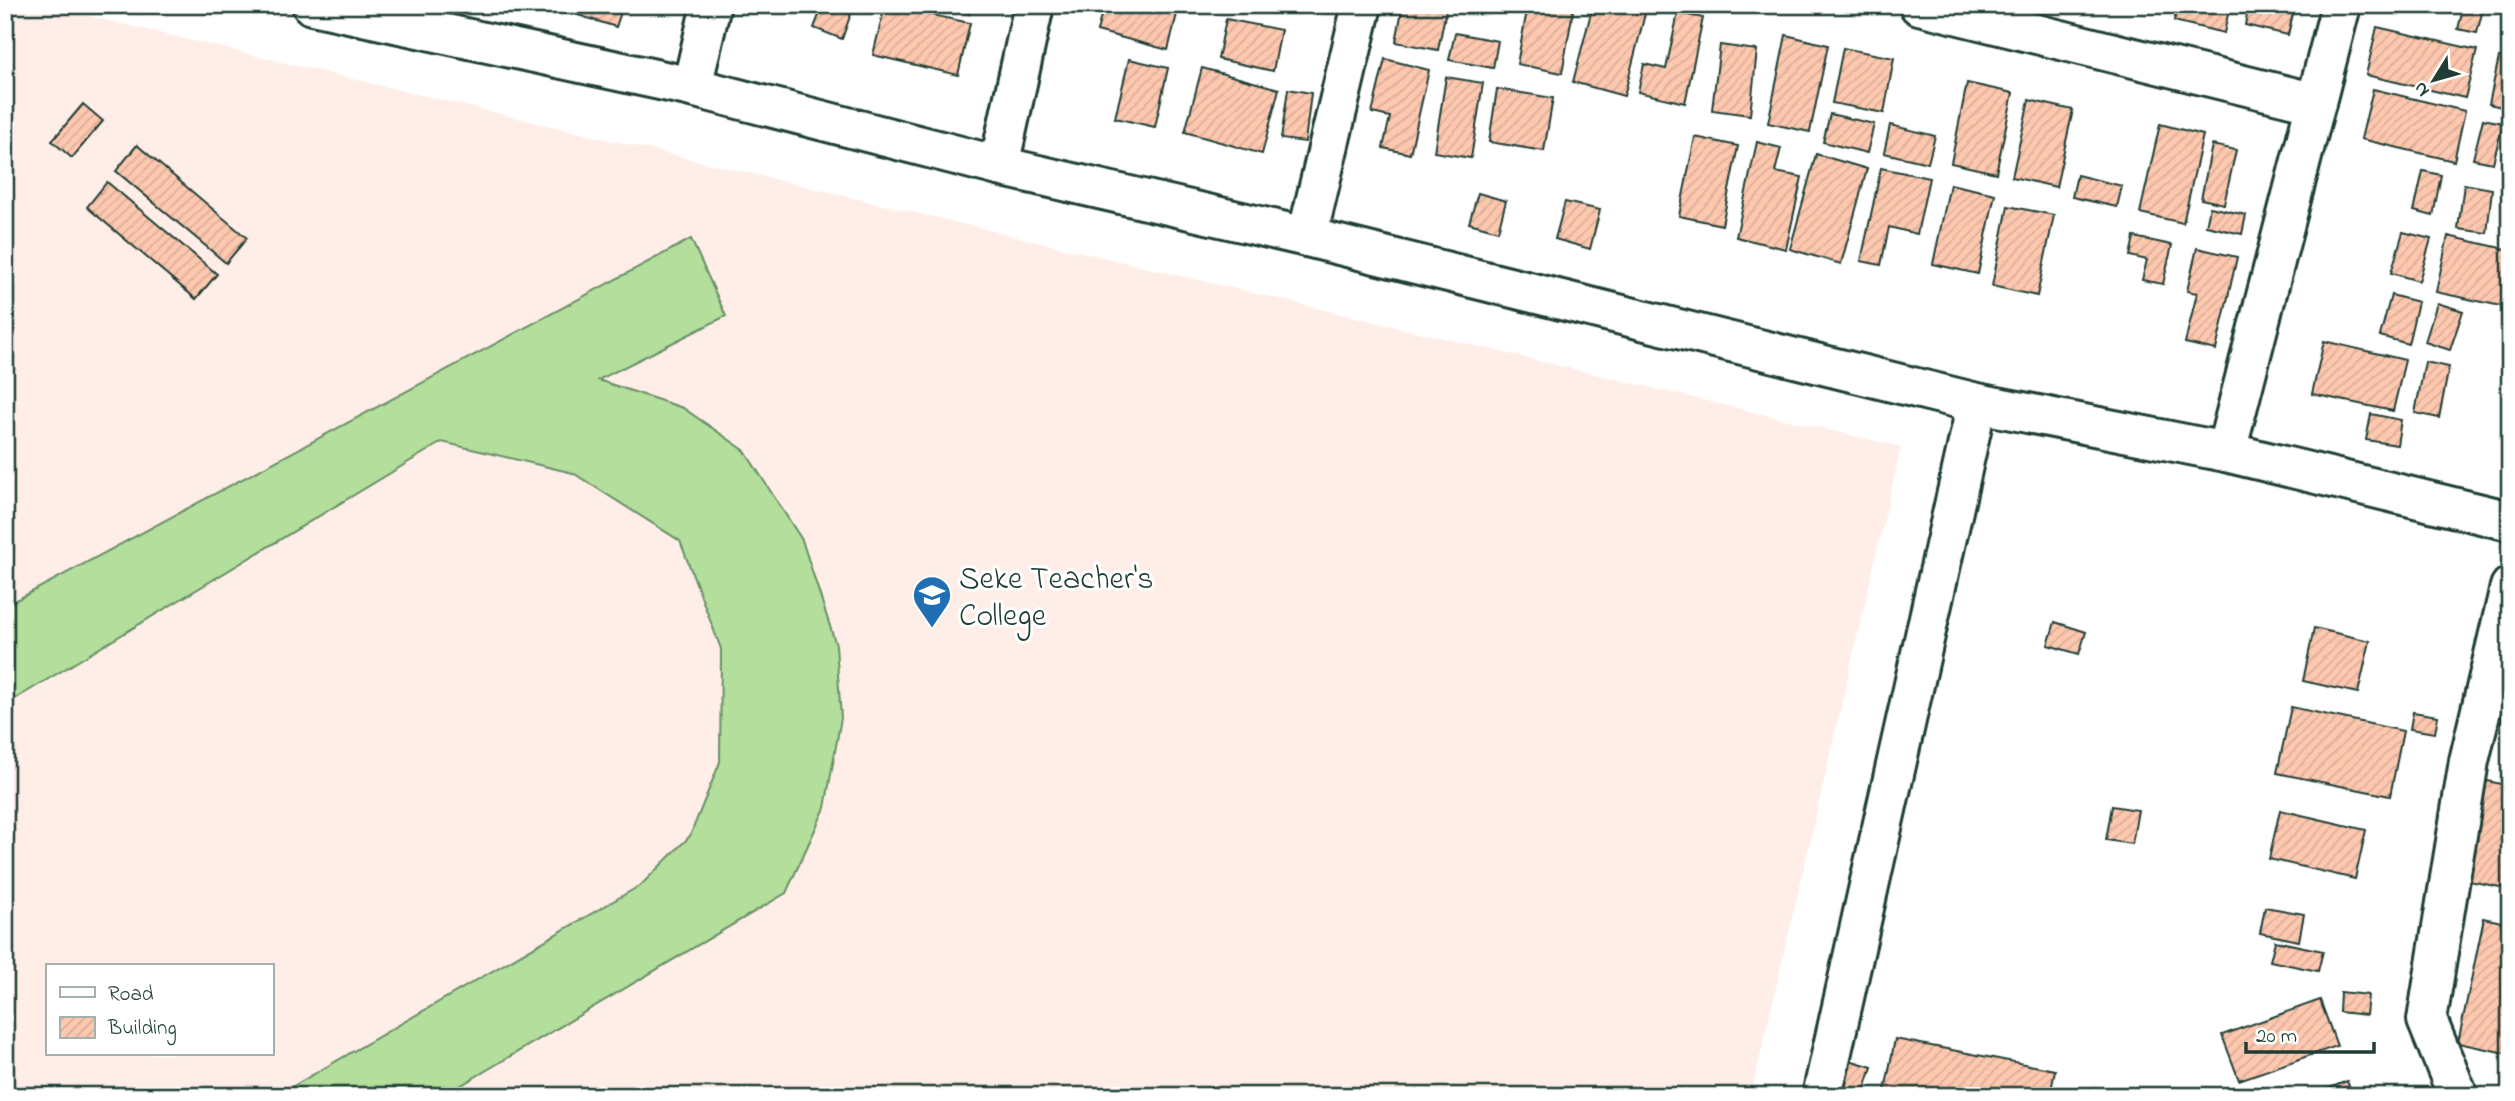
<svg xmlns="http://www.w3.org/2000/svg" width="2515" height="1101" font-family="'Indie Flower',sans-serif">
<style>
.built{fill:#ffeee7;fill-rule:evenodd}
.pitch{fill:#b3de9b;stroke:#698e68;stroke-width:2}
.building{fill:url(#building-hatch);stroke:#1f3d34;stroke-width:2}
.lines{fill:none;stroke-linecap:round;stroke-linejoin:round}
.minor-casing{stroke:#1f3d34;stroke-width:44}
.minor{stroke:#fff;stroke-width:38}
.labels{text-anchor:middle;stroke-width:6;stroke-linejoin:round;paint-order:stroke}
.poi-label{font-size:32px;fill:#1f3d34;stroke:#fff;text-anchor:start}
</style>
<defs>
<pattern id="building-hatch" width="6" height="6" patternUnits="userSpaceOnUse" patternTransform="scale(1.75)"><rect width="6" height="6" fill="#fec8af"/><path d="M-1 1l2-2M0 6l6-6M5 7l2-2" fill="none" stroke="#d9ad97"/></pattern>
</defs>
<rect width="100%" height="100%" fill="#fff"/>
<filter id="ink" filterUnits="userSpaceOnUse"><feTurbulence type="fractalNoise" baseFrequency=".0143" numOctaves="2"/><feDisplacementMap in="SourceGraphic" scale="14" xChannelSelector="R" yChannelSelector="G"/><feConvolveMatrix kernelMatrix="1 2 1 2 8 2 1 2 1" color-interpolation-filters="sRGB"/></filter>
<g filter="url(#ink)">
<path class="built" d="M 5,5 L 42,5 L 1901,447 L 1751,1096 L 5,1096 ZM 47,966 L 271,966 L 271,1054 L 47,1054 Z"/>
<polygon class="pitch" points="691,239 726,316 598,380 683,408 744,450 802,540 836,645 841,718 825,808 786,893 443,1096 276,1096 641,885 690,836 720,762 721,649 680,541 573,473 442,442 5,705 5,606"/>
<g class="building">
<polygon points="546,5 620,5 623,6 616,27"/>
<polygon points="823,5 854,5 842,39 814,28"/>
<polygon points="885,5 970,23 958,75 873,55"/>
<polygon points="934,5 972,5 970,14"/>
<polygon points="1104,5 1179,6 1168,50 1097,31"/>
<polygon points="1249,5 1276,5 1274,12"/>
<polygon points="1403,5 1447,5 1438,50 1396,42"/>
<polygon points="1528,5 1574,5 1562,73 1517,64"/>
<polygon points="1593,5 1628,5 1646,10 1624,96 1573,82"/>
<polygon points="2136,5 2165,5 2163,11"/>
<polygon points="2178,5 2230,5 2224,33 2174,21"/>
<polygon points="2249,5 2295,5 2288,35 2245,25"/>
<polygon points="2464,5 2484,5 2477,33 2458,29"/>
<polygon points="1678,13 1703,18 1685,103 1638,92 1644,64 1666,69"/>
<polygon points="1226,19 1281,30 1273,71 1218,59"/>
<polygon points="2377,27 2477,50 2465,98 2366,75"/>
<polygon points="1455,33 1498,41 1493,68 1449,60"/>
<polygon points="1786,35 1828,45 1810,132 1768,123"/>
<polygon points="1720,45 1757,50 1750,115 1712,110"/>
<polygon points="1843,48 1894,58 1884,113 1832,103"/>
<polygon points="2499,57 2510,59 2510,109 2489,104"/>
<polygon points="1129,59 1168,68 1155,127 1115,118"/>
<polygon points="1385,59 1429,70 1410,154 1383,148 1390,117 1372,113"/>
<polygon points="1202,68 1279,89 1262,154 1185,132"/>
<polygon points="1446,77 1483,83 1471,158 1434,152"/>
<polygon points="1967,83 2013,93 1996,173 1951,163"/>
<polygon points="1288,89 1311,93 1305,142 1281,139"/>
<polygon points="1497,89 1553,98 1544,151 1489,142"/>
<polygon points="2373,89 2465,111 2454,161 2361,139"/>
<polygon points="2029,100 2073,110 2056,187 2012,177"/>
<polygon points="83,104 103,121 72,158 52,141"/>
<polygon points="1830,114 1874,124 1867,153 1823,142"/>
<polygon points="2483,119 2503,123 2493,163 2473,159"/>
<polygon points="2160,124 2203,135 2183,223 2140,213"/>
<polygon points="1890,125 1935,136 1928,163 1884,153"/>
<polygon points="1695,137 1738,146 1722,225 1679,216"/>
<polygon points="1757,142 1781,148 1775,172 1802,177 1786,249 1736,237"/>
<polygon points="137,145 247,238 226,263 116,171"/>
<polygon points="2212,145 2236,150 2224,204 2201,199"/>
<polygon points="1816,154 1867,169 1841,264 1790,249"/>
<polygon points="1881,168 1929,178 1917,234 1889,227 1881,265 1861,261"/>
<polygon points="2423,171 2441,175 2433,216 2414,211"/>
<polygon points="2077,175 2122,186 2117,207 2072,197"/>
<polygon points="107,182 217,274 196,299 87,207"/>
<polygon points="1950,184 1995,194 1978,274 1933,264"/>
<polygon points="2464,184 2492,189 2487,233 2458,229"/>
<polygon points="1478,193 1506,201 1498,231 1469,223"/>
<polygon points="1565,202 1600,210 1590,249 1555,239"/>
<polygon points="2008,206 2054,215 2037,296 1992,286"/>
<polygon points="2210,207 2246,215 2242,234 2206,226"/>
<polygon points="2403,232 2431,239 2419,281 2391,273"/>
<polygon points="2448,236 2510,250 2510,308 2436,292"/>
<polygon points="2134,237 2172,245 2163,284 2142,280 2147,260 2130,256"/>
<polygon points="2197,248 2237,257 2216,350 2185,343 2197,293 2187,291"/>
<polygon points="2391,295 2418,302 2408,344 2380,336"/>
<polygon points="2437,303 2463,311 2450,350 2425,342"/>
<polygon points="2324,341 2405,360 2393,411 2312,394"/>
<polygon points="2425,362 2449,367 2439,418 2415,413"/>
<polygon points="2371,414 2401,420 2397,445 2366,440"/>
<polygon points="2055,622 2086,632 2079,654 2048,645"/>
<polygon points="2314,628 2370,641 2358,693 2303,681"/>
<polygon points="2291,707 2403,731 2390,796 2277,773"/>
<polygon points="2413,712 2438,716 2435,733 2410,729"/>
<polygon points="2483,780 2510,786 2510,889 2464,880"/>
<polygon points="2112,806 2138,810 2132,844 2106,840"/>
<polygon points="2280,810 2366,830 2355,879 2269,859"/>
<polygon points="2265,907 2304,914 2299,941 2260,933"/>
<polygon points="2484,918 2510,924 2510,1054 2458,1043"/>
<polygon points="2275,941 2323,951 2318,971 2270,961"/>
<polygon points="2340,992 2368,995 2366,1015 2339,1012"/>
<polygon points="2320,1000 2337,1046 2239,1080 2222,1035"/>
<polygon points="1895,1039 2055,1070 2050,1096 1884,1096"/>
<polygon points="1846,1059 1872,1067 1863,1096 1836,1090"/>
<polygon points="2347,1081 2353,1096 2309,1096"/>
</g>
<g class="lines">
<g class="minor-casing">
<g id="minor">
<polyline points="312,5 692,87 999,166 1307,237 1977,403 2226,452 2510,521"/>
<polyline points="1919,5 2316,103"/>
<polyline points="692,87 711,5"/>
<polyline points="999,166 1034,5"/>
<polyline points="1307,237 1362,5"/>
<polyline points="2226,452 2341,5"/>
<polyline points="1822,1096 1977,403"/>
<polyline points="2458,1096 2427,1020 2469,761 2510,587"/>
</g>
</g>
<use href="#minor" class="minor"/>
</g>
</g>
<defs>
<g id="university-pin" transform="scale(2.0125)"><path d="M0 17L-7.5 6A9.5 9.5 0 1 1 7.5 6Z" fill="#1f6fb2" stroke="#fff"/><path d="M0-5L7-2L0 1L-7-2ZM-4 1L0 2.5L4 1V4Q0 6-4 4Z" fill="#fff"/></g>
</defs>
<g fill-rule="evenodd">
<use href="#university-pin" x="932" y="595"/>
</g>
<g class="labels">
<g class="poi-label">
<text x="959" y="588">Seke Teacher's<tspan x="959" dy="37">College</tspan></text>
</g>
</g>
<rect width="2515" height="1101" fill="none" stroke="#fff" stroke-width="28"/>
<rect x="14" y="14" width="2487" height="1073" fill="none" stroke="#1f3d34" stroke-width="2.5" filter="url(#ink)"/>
<rect x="46" y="964" width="228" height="91" fill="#ffffff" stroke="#a5b1ae" stroke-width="2"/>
<rect x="60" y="987" width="35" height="10" fill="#ffffff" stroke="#a5b1ae" stroke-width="2"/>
<text x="108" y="1000" font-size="21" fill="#1f3d34">Road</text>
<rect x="60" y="1017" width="35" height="21" fill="url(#building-hatch)" stroke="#a5b1ae" stroke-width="2"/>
<text x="108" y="1034" font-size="21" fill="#1f3d34">Building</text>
<g transform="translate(2434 80) rotate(233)" stroke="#ffffff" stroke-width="5" paint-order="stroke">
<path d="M0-5L12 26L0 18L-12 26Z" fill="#1f3d34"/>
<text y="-10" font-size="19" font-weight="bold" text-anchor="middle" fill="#1f3d34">N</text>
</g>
<path d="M2246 1042v10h128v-10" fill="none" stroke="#1f3d34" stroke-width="3.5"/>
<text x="2256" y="1042" font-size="21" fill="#1f3d34" stroke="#ffffff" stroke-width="5" paint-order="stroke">20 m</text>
</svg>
